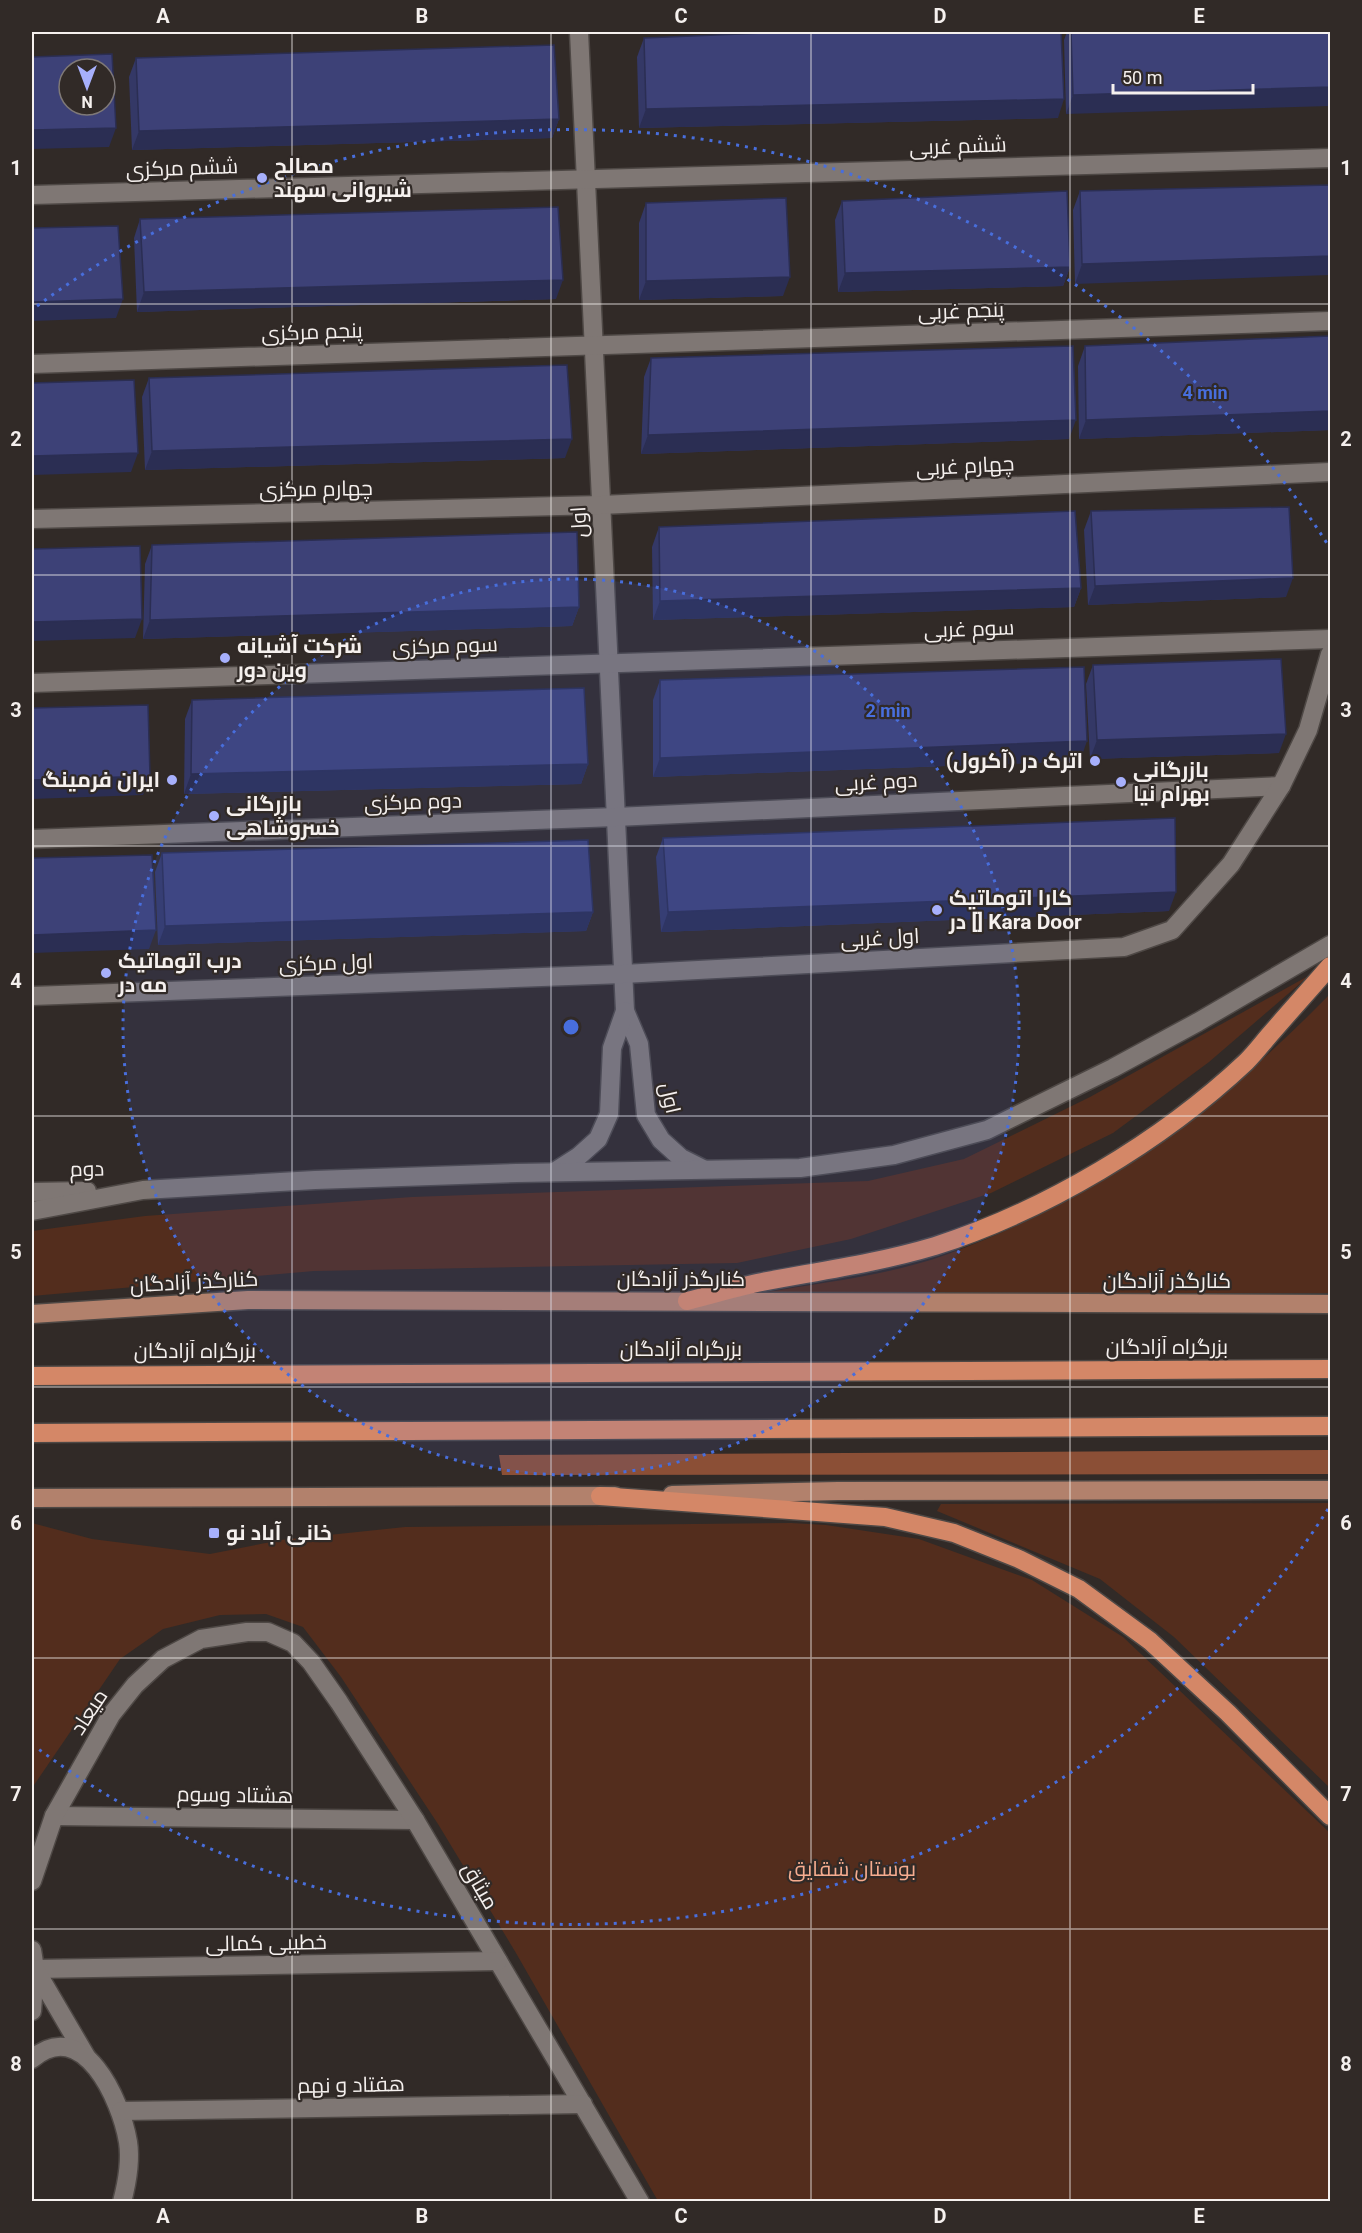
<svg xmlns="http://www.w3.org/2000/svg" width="1362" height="2233" font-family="Roboto,Cairo,sans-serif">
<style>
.green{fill:#532d1d}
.forest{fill:#8b4f36}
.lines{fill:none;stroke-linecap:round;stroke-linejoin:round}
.minor-casing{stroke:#4e4845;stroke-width:21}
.major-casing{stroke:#4e4845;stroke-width:21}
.highway-casing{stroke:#4e4845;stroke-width:21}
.minor{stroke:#7f7774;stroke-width:18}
.major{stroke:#b2816c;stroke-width:18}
.highway{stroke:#d48767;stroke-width:18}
.wall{fill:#343866}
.shaded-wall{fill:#2b2e53}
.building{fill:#3d4177;stroke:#2b2e53;stroke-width:1.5;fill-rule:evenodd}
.grid{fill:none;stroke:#f5f0ee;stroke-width:1.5;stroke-opacity:0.55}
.ring{fill:none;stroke:#486edc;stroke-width:3;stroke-dasharray:3 6}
.poi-dot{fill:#a7b0fc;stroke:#312a27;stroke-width:2}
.labels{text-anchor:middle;stroke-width:4.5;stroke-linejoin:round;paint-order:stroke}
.street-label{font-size:21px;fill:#f5f0ee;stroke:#312a27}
.poi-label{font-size:21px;font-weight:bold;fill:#f5f0ee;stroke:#312a27;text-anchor:start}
.park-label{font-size:21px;fill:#f6ac8f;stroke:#312a27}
.centre{fill:#486edc;stroke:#312a27;stroke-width:3}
.ring-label{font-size:18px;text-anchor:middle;font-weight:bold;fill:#486edc;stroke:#312a27;stroke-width:4.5;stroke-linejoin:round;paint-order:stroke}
.neatline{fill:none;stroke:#f5f0ee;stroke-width:2}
.grid-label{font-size:20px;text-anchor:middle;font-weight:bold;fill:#f5f0ee}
</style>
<rect width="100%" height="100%" fill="#312a27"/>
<g class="green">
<polygon points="1310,975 1209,1062 1113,1133 991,1193 851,1239 737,1263 314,1271 32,1296 32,1231 145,1216 412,1197 868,1181 964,1159 1090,1097"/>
<path d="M 1330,994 L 1330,1293 L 762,1293 C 824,1282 888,1276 948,1254 C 1096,1201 1221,1106 1330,994 Z"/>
<polygon points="1330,1503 1330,1788 1174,1637 1100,1579 937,1511 941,1504"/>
<polygon points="32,1523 92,1539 210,1554 281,1540 405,1527 791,1523 826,1525 919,1539 1032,1580 1123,1637 1330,1833 1330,2201 658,2201 516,1953 438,1824 341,1677 303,1627 266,1614 220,1615 163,1629 120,1659 32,1788"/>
</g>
<polygon class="forest" points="1330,1450 1330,1474 502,1475 499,1455"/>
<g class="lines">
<g class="minor-casing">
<g id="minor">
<polyline points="579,32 625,1011 639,1044 646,1115 661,1140 681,1158 703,1169"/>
<polyline points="32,195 1330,158"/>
<polyline points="32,364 1330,321"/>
<polyline points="32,519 601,505 1330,472"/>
<polyline points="32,683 1330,639"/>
<polyline points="32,839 616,817 1281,786"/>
<polyline points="32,996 623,974 1124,947 1172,930 1231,864 1281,786 1308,730 1330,654"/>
<polyline points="554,1172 579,1156 598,1139 609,1114 612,1048 625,1011"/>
<polyline points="32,1192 87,1191"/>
<polyline points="32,1211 143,1190 315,1180 517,1173 800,1168 894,1155 987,1130 1113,1068 1198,1022 1330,945"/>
<polyline points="54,1816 415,1820"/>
<polyline points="32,1881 54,1816 111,1715 135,1685 163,1659 201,1639 247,1632 268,1632 293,1643 311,1662 339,1702 415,1820 640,2202"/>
<polyline points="32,1950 35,1969 32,2011"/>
<polyline points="35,1969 498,1961"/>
<polyline points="35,1969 87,2058"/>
<path d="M 32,2059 C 83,2015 121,2100 128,2142 C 131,2161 127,2183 122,2202"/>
<polyline points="121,2111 583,2104"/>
</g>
</g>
<g class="major-casing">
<g id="major">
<polyline points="32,1314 248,1300 1330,1304"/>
<polyline points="672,1495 838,1491 1330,1490"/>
<polyline points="32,1498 615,1496"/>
</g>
</g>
<g class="highway-casing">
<g id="highway">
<path d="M 687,1301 C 712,1295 737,1287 762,1282 C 820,1271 878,1263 935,1246 C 1045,1211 1162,1141 1246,1062 C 1256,1052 1264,1041 1273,1031 C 1292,1009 1311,988 1330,966"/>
<polyline points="32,1376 1330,1369"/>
<polyline points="32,1433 1330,1426"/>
<polyline points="600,1496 885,1517 954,1533 1019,1559 1079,1589 1150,1641 1228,1713 1330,1816"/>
</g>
</g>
<use href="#minor" class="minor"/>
<use href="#major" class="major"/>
<use href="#highway" class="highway"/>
</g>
<g class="wall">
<polygon points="1067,32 1330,32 1066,114 1064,40"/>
<polygon points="644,38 1058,118 639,128 637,57"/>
<polygon points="136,58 559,119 552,138 132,150 129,77"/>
<polygon points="1330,185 1075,284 1073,210 1080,191"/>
<polygon points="842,201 1070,267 1063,286 838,292 835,220"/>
<polygon points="646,203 783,296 639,300 639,223"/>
<polygon points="140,219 556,299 137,312 134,238"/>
<polygon points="1330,336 1330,430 1079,439 1078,366 1085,346"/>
<polygon points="651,358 1069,439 641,454 644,377"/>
<polygon points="149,378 565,458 145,470 142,397"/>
<polygon points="1091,511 1286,597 1088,605 1084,530"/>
<polygon points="659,527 1081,588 1074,607 653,620 652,547"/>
<polygon points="152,545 579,607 572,626 143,639 145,564"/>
<polygon points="1093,665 1279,753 1090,759 1086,684"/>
<polygon points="660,680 1080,761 653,777 653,700"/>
<polygon points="192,700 588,764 581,784 184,794 185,719"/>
<polygon points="663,838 1169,911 661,932 656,857"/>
<polygon points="162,853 593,912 586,931 158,945 155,872"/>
</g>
<g class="shaded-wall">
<polygon points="1330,87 1330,106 1066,114 1073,95"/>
<polygon points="1064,99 1058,118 639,128 646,109"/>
<polygon points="559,119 552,138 132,150 139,131"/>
<polygon points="116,128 109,147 32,149 32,130"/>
<polygon points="1330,256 1330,275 1075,284 1082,264"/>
<polygon points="1070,267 1063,286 838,292 845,273"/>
<polygon points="790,277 783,296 639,300 646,281"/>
<polygon points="563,280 556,299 137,312 144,292"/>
<polygon points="123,299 116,318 32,321 32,302"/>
<polygon points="1330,411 1330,430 1079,439 1086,420"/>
<polygon points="1076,420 1069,439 641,454 648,435"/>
<polygon points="572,439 565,458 145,470 152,451"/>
<polygon points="138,453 131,472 32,475 32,456"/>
<polygon points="1293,578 1286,597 1088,605 1095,586"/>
<polygon points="1081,588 1074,607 653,620 660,601"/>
<polygon points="579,607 572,626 143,639 150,620"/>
<polygon points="142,619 135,638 32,641 32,622"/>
<polygon points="1286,734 1279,753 1090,759 1097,740"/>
<polygon points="1087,741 1080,761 653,777 660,758"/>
<polygon points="588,764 581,784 184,794 191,774"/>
<polygon points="150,776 143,795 32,799 32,780"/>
<polygon points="1176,892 1169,911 661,932 668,912"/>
<polygon points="593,912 586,931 158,945 165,926"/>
<polygon points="156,930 149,949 32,953 32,935"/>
</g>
<g class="building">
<polygon points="790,32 1061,32 1064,99 646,109 644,38"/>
<polygon points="1071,32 1330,32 1330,87 1073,95"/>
<polygon points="554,45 559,119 139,131 136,58"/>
<path d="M 112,54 L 116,128 L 32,130 L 32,57 ZM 69,69 L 105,69 L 105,105 L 69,105 Z"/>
<polygon points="1330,185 1330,256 1082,264 1080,191"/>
<polygon points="1067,191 1070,267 845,273 842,201"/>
<polygon points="786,198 790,277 646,281 646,203"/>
<polygon points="558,207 563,280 144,292 140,219"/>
<polygon points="118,226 123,299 32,302 32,228"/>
<polygon points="1330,336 1330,411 1086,420 1085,346"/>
<polygon points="1073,346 1076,420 648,435 651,358"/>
<polygon points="567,365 572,439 152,451 149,378"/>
<polygon points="134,380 138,453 32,456 32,383"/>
<polygon points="1289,507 1293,578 1095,586 1091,511"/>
<polygon points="1075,511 1081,588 660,601 659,527"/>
<polygon points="577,532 579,607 150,620 152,545"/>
<polygon points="140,546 142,619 32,622 32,549"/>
<polygon points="1281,659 1286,734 1097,740 1093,665"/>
<polygon points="1084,667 1087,741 660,758 660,680"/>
<polygon points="584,688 588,764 191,774 192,700"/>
<polygon points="148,705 150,776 32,780 32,708"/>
<polygon points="1175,818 1176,892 668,912 663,838"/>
<polygon points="588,840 593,912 165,926 162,853"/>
<polygon points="152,855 156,930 32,935 32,858"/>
</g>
<path class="grid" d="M 292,32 L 292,2202M 551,32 L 551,2202M 811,32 L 811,2202M 1070,32 L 1070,2202M 32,304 L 1330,304M 32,575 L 1330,575M 32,846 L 1330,846M 32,1116 L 1330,1116M 32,1387 L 1330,1387M 32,1658 L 1330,1658M 32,1929 L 1330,1929"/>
<circle cx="571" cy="1027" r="448" fill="#486edc" fill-opacity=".12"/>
<g class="ring">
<circle cx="571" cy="1027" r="448"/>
<path d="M1328 1509A897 897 0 0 1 37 1748M37 306A897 897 0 0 1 1328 545"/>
</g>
<g class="poi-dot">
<circle cx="262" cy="178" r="6"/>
<circle cx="225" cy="658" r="6"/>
<circle cx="1095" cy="761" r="6"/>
<circle cx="172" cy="780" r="6"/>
<circle cx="1121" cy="782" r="6"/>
<circle cx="214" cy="816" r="6"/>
<circle cx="937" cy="910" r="6"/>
<circle cx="106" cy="973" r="6"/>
<rect x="208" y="1527" width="12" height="12" rx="3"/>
</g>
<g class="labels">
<g class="street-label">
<text transform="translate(958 146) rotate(-2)" y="7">ششم غربی</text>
<text transform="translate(182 168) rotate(-2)" y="7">ششم مرکزی</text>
<text transform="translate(961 311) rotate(-2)" y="7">پنجم غربی</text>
<text transform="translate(312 332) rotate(-2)" y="7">پنجم مرکزی</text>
<text transform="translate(965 466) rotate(-3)" y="7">چهارم غربی</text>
<text transform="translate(316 489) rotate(-1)" y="7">چهارم مرکزی</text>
<text transform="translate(579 522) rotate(-93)" y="7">اول</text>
<text transform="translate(969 629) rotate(-2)" y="7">سوم غربی</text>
<text transform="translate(445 646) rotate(-2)" y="7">سوم مرکزی</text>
<text transform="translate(876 782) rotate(-3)" y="7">دوم غربی</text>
<text transform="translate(413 802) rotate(-2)" y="7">دوم مرکزی</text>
<text transform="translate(880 938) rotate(-3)" y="7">اول غربی</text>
<text transform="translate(326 963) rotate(-2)" y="7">اول مرکزی</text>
<text transform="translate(670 1098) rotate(77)" y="7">اول</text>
<text transform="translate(87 1169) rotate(-1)" y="7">دوم</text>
<text x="681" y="1286">کنارگذر آزادگان</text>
<text x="1167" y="1288">کنارگذر آزادگان</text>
<text transform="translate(194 1282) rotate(-3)" y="7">کنارگذر آزادگان</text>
<text x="1167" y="1354">بزرگراه آزادگان</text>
<text x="681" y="1356">بزرگراه آزادگان</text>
<text x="195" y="1358">بزرگراه آزادگان</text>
<text transform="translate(89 1712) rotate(-57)" y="7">میعاد</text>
<text transform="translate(235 1795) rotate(1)" y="7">هشتاد وسوم</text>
<text transform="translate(480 1886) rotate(60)" y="7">میثاق</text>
<text transform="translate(266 1943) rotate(-1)" y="7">خطیبی کمالی</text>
<text transform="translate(351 2085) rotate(-1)" y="7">هفتاد و نهم</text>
</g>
<g class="poi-label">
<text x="274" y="173">مصالح<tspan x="274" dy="24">شیروانی سهند</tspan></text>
<text x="237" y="653">شرکت آشیانه<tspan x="237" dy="24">وین دور</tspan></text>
<text x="1083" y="768" text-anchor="end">اترک در (آکرول)</text>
<text x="1133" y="777">بازرگانی<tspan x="1133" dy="24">بهرام نیا</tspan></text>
<text x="160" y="787" text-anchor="end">ایران فرمینگ</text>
<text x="226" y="811">بازرگانی<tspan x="226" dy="24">خسروشاهی</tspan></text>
<text x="949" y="905">کارا اتوماتیک<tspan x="949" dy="24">در [] Kara Door</tspan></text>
<text x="118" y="968">درب اتوماتیک<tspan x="118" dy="24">مه در</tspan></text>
<text x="226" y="1540">خانی آباد نو</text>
</g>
<g class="park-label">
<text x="852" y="1876">بوستان شقایق</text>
</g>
</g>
<circle cx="571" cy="1027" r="9" class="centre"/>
<g class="ring-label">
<text x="1205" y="399">4 min</text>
<text x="888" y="717">2 min</text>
</g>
<rect width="1362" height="2233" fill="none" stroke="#312a27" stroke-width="66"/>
<g transform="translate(87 87) rotate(180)"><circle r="28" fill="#312a27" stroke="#7f7977" stroke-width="1.5"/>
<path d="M0-4.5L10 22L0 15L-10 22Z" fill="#a7b0fc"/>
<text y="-9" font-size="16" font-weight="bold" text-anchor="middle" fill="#f5f0ee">N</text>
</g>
<path d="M1113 84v9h140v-9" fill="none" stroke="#f5f0ee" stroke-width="3"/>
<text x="1122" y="84" font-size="18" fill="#f5f0ee" stroke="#312a27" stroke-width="4.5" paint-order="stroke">50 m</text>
<rect x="33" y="33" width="1296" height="2167" class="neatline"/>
<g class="grid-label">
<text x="163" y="23">A</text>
<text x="422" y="23">B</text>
<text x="681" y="23">C</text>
<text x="940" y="23">D</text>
<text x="1199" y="23">E</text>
<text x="16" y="175">1</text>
<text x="1346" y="175">1</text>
<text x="16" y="446">2</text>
<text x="1346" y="446">2</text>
<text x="16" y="717">3</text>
<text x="1346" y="717">3</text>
<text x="16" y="988">4</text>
<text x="1346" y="988">4</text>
<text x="16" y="1259">5</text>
<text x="1346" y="1259">5</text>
<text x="16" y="1530">6</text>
<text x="1346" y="1530">6</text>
<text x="16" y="1801">7</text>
<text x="1346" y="1801">7</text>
<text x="16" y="2071">8</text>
<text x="1346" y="2071">8</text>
<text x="163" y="2223">A</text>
<text x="422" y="2223">B</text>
<text x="681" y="2223">C</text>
<text x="940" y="2223">D</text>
<text x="1199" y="2223">E</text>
</g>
</svg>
